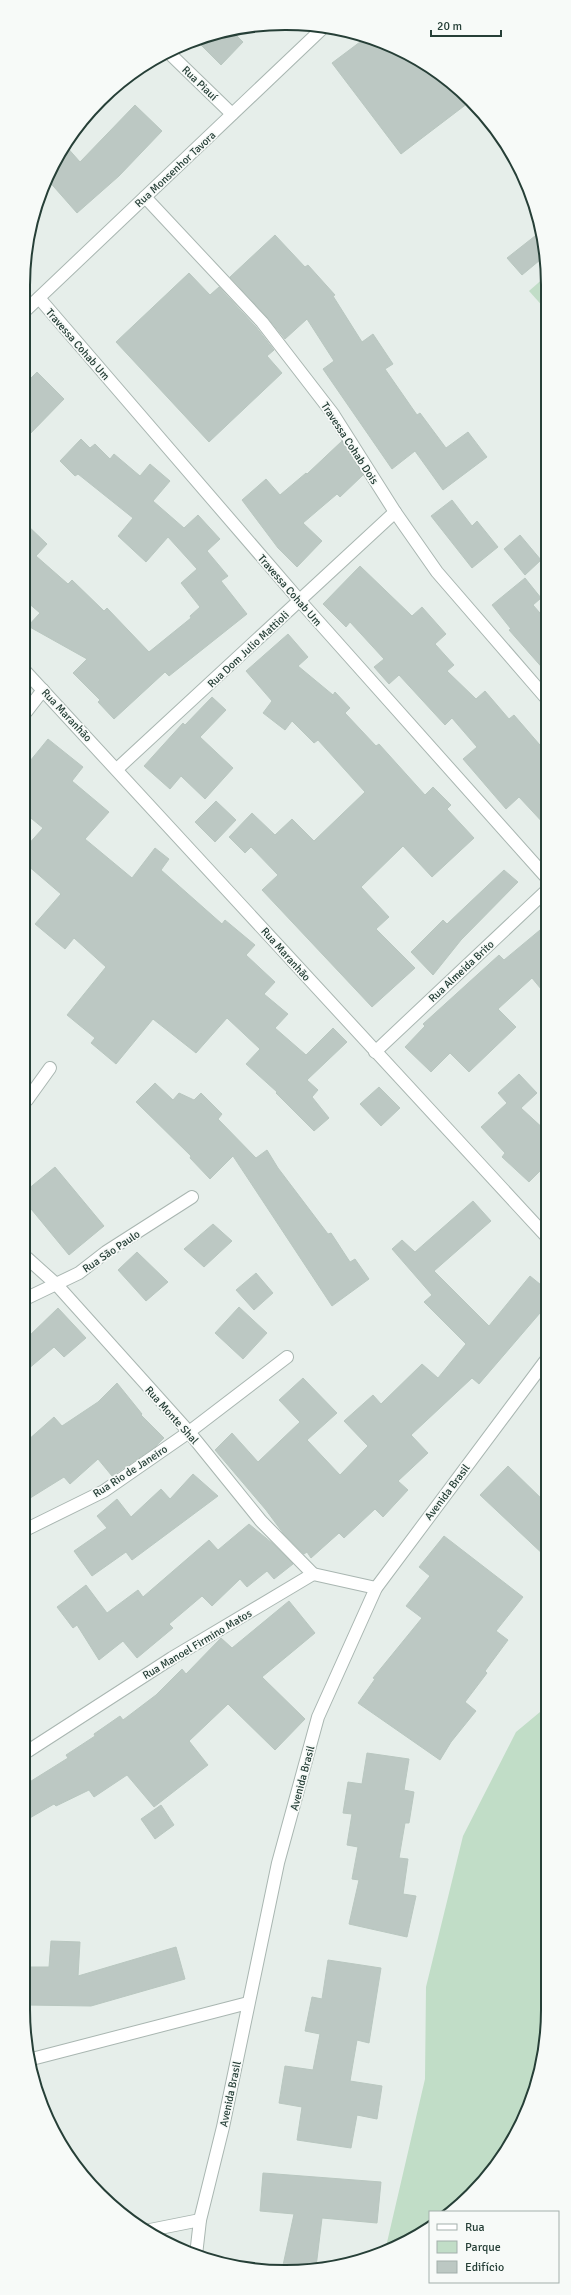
<svg xmlns="http://www.w3.org/2000/svg" width="571" height="2295" font-family="Signika,sans-serif">
<style>
.green{fill:#c1ddc7}
.building{fill:#bcc8c3;stroke:#b9c7c0}
.lines{fill:none;stroke-linecap:round;stroke-linejoin:round}
.minor-casing{stroke:#a9b6b1;stroke-width:14}
.minor{stroke:#fff;stroke-width:12}
.labels{text-anchor:middle;stroke-width:3.5;stroke-linejoin:round;paint-order:stroke}
.street-label{font-size:11px;fill:#263f37;stroke:#f7faf8}
.rim{fill:none;stroke:#263f37;stroke-width:2}
</style>
<rect width="100%" height="100%" fill="#e6eeea"/>
<g class="green">
<polygon points="546,276 546,310 529,291"/>
<polygon points="546,1707 546,2044 534,2094 513,2141 450,2212 430,2212 430,2227 402,2245 385,2251 425,2079 426,1987 463,1836 516,1732"/>
</g>
<g class="building">
<polygon points="231,30 243,42 221,65 196,40 218,32"/>
<polygon points="364,39 402,50 458,91 468,103 401,154 332,63"/>
<polygon points="135,105 162,131 119,176 77,213 47,179 58,154 65,145 80,162"/>
<polygon points="540,232 546,255 522,275 507,258"/>
<polygon points="275,235 305,267 308,265 335,295 333,296 362,342 373,334 393,364 385,369 417,415 420,413 446,448 468,432 487,457 443,490 415,451 392,469 323,369 334,361 307,319 285,339 267,317 230,277"/>
<polygon points="189,273 210,295 219,287 256,327 274,350 267,356 282,373 209,442 116,342"/>
<polygon points="37,372 64,399 26,438 25,384"/>
<polygon points="81,439 90,448 95,444 110,459 114,454 140,476 150,464 170,481 153,501 184,528 198,515 220,539 207,551 228,576 221,581 247,614 169,676 165,672 114,719 98,702 100,700 73,673 87,659 28,626 40,613 26,601 26,524 47,544 36,556 68,584 72,580 104,611 107,608 149,652 191,618 190,616 200,607 181,583 197,569 168,537 146,562 118,536 133,518 78,474 75,476 60,461"/>
<polygon points="342,441 363,475 340,497 337,494 303,523 322,541 297,567 278,548 242,500 266,479 280,495 306,473 307,474"/>
<polygon points="452,500 472,526 477,521 498,547 472,568 431,516"/>
<polygon points="520,535 541,560 525,575 504,549"/>
<polygon points="360,566 412,616 422,607 446,634 435,644 454,665 447,671 476,699 485,691 509,719 514,715 546,752 546,826 519,797 506,809 463,759 477,747 452,718 445,725 399,675 389,684 374,667 384,659 350,622 346,627 323,604"/>
<polygon points="525,578 541,598 533,605 546,620 546,672 509,630 511,629 492,605"/>
<polygon points="288,634 308,657 298,666 333,695 335,692 350,708 345,713 376,746 379,744 425,795 433,787 451,805 447,809 474,838 432,877 403,846 361,887 389,917 376,929 415,968 372,1007 262,890 278,875 251,847 245,853 229,837 252,813 275,835 292,819 314,841 365,792 318,740 314,743 292,721 285,730 263,713 272,701 246,671"/>
<polygon points="212,697 226,710 200,737 233,768 205,799 181,776 170,789 144,766 183,723 185,725"/>
<polygon points="48,739 83,767 72,781 109,812 85,839 132,878 155,848 169,859 161,870 222,924 225,920 255,945 246,955 275,982 264,994 288,1014 275,1028 306,1055 333,1028 347,1042 307,1080 318,1090 312,1097 329,1118 314,1131 276,1093 277,1092 246,1064 260,1049 227,1018 196,1053 153,1019 116,1064 91,1043 95,1038 67,1015 106,967 74,938 65,949 35,924 61,894 26,864 26,847 43,828 26,814 26,766"/>
<polygon points="216,801 236,820 215,842 195,822"/>
<polygon points="504,870 518,882 461,940 433,975 411,952 443,920 447,924"/>
<polygon points="546,925 546,995 532,978 498,1009 516,1027 469,1072 450,1053 431,1072 405,1047 425,1026 423,1024 499,955 504,960"/>
<polygon points="519,1074 537,1093 521,1108 546,1131 546,1165 529,1182 502,1157 505,1153 481,1127 507,1103 498,1093"/>
<polygon points="155,1083 173,1100 179,1093 194,1100 201,1093 222,1114 218,1119 256,1158 267,1150 278,1168 328,1234 331,1233 350,1262 355,1259 369,1279 332,1306 233,1156 210,1179 190,1158 191,1156 136,1102"/>
<polygon points="379,1087 400,1108 381,1126 360,1104"/>
<polygon points="55,1167 104,1226 69,1255 27,1204 27,1190"/>
<polygon points="473,1201 491,1221 434,1271 489,1326 530,1276 546,1289 546,1306 479,1384 472,1378 411,1435 428,1453 398,1481 408,1490 383,1517 375,1509 344,1538 339,1533 311,1558 307,1552 304,1554 283,1533 266,1510 215,1450 232,1433 258,1462 300,1422 279,1400 303,1378 337,1413 307,1440 340,1475 368,1446 344,1421 373,1395 381,1404 422,1364 438,1378 466,1344 424,1302 432,1295 392,1249 402,1240 415,1252"/>
<polygon points="213,1224 232,1241 204,1267 184,1249"/>
<polygon points="137,1252 168,1282 146,1301 118,1270"/>
<polygon points="256,1273 273,1293 254,1310 236,1290"/>
<polygon points="239,1307 267,1333 243,1359 215,1333"/>
<polygon points="58,1308 86,1338 64,1357 54,1347 27,1370 27,1338"/>
<polygon points="117,1383 142,1414 141,1415 164,1438 155,1447 112,1476 98,1459 70,1484 64,1477 27,1500 27,1441 54,1417 62,1426 98,1402"/>
<polygon points="508,1466 546,1503 546,1557 480,1495"/>
<polygon points="193,1474 218,1496 132,1560 126,1552 92,1576 74,1551 107,1528 97,1516 117,1499 131,1517 161,1489 170,1499"/>
<polygon points="249,1524 272,1543 293,1564 274,1579 267,1571 247,1587 240,1579 212,1606 202,1596 169,1624 173,1628 137,1658 123,1641 99,1660 77,1625 73,1628 57,1607 86,1585 107,1613 138,1590 143,1597 209,1540 218,1550"/>
<polygon points="444,1536 523,1597 496,1631 508,1640 485,1671 487,1673 465,1702 476,1711 451,1742 440,1760 358,1703 375,1679 373,1678 422,1618 406,1606 430,1576 419,1567"/>
<polygon points="289,1601 315,1633 262,1677 305,1719 275,1750 228,1704 189,1741 208,1765 154,1807 127,1775 94,1797 89,1790 56,1806 54,1804 28,1819 28,1783 68,1758 66,1755 95,1736 94,1734 120,1716 123,1720 156,1695 182,1669 186,1674 221,1638 232,1648"/>
<polygon points="367,1753 409,1759 404,1790 414,1792 409,1823 405,1823 399,1858 408,1859 403,1894 416,1896 407,1937 349,1924 359,1880 352,1879 358,1847 347,1845 352,1814 343,1813 348,1782 362,1784"/>
<polygon points="161,1805 174,1825 155,1839 141,1819"/>
<polygon points="51,1941 80,1942 78,1976 176,1947 185,1979 91,2006 28,2005 28,1967 49,1967"/>
<polygon points="328,1960 381,1968 369,2043 357,2040 350,2081 382,2086 377,2119 357,2115 351,2148 297,2140 302,2107 279,2103 285,2066 313,2070 320,2034 305,2031 312,1997 322,1999"/>
<polygon points="263,2173 381,2182 377,2223 322,2218 316,2267 282,2270 294,2214 260,2211"/>
</g>
<g class="lines">
<g class="minor-casing">
<g id="minor">
<polyline points="167,51 232,114"/>
<polyline points="145,197 262,322 333,414 395,512 437,572 546,698"/>
<polyline points="39,298 300,601 546,877"/>
<polyline points="25,311 324,27"/>
<polyline points="26,672 546,1236"/>
<polyline points="26,712 43,690"/>
<polyline points="117,769 395,512"/>
<polyline points="375,1052 546,891"/>
<polyline points="27,1100 50,1068"/>
<polyline points="27,1258 56,1284 189,1432 261,1521 313,1574"/>
<polyline points="27,1298 79,1273 106,1252 192,1197"/>
<polyline points="27,1529 104,1491 189,1432 287,1357"/>
<polyline points="28,1751 172,1658 313,1574 376,1588"/>
<polyline points="28,2060 248,2003"/>
<polyline points="150,2230 200,2220"/>
<polyline points="196,2255 200,2220 223,2127 278,1863 318,1717 376,1588 546,1360"/>
</g>
</g>
<use href="#minor" class="minor"/>
</g>
<g class="labels">
<g class="street-label">
<text transform="translate(200 83) rotate(44)" y="4">Rua Piauí</text>
<text transform="translate(175 169) rotate(-43)" y="4">Rua Monsenhor Tavora</text>
<text transform="translate(78 344) rotate(49)" y="4">Travessa Cohab Um</text>
<text transform="translate(350 443) rotate(57)" y="4">Travessa Cohab Dois</text>
<text transform="translate(290 590) rotate(49)" y="4">Travessa Cohab Um</text>
<text transform="translate(248 649) rotate(-43)" y="4">Rua Dom Julio Mattioli</text>
<text transform="translate(67 715) rotate(47)" y="4">Rua Maranhão</text>
<text transform="translate(286 954) rotate(48)" y="4">Rua Maranhão</text>
<text transform="translate(461 971) rotate(-43)" y="4">Rua Almeida Brito</text>
<text transform="translate(111 1251) rotate(-34)" y="4">Rua São Paulo</text>
<text transform="translate(172 1415) rotate(48)" y="4">Rua Monte Shal</text>
<text transform="translate(130 1471) rotate(-33)" y="4">Rua Rio de Janeiro</text>
<text transform="translate(447 1492) rotate(-53)" y="4">Avenida Brasil</text>
<text transform="translate(197 1644) rotate(-31)" y="4">Rua Manoel Firmino Matos</text>
<text transform="translate(302 1778) rotate(-75)" y="4">Avenida Brasil</text>
<text transform="translate(230 2094) rotate(-78)" y="4">Avenida Brasil</text>
</g>
</g>
<path d="M0 0H571V2295H0ZM285 30H286A255 255 0 0 1 541 285V2010A255 255 0 0 1 286 2265H285A255 255 0 0 1 30 2010V285A255 255 0 0 1 285 30Z" fill="#f7faf8" fill-rule="evenodd"/>
<path class="rim" d="M285 30H286A255 255 0 0 1 541 285V2010A255 255 0 0 1 286 2265H285A255 255 0 0 1 30 2010V285A255 255 0 0 1 285 30Z"/>
<rect x="429" y="2211" width="130" height="72" fill="#f7faf8" stroke="#a3afab"/>
<rect x="437" y="2224" width="20" height="6" fill="#ffffff" stroke="#a3afab"/>
<text x="465" y="2231" font-size="12" fill="#263f37">Rua</text>
<rect x="437" y="2241" width="20" height="12" fill="#c1ddc7" stroke="#a3afab"/>
<text x="465" y="2251" font-size="12" fill="#263f37">Parque</text>
<rect x="437" y="2261" width="20" height="12" fill="#bcc8c3" stroke="#a3afab"/>
<text x="465" y="2271" font-size="12" fill="#263f37">Edifício</text>
<path d="M431 30v6h70v-6" fill="none" stroke="#263f37" stroke-width="2"/>
<text x="437" y="30" font-size="12" fill="#263f37" stroke="#f7faf8" stroke-width="3" paint-order="stroke">20 m</text>
</svg>
